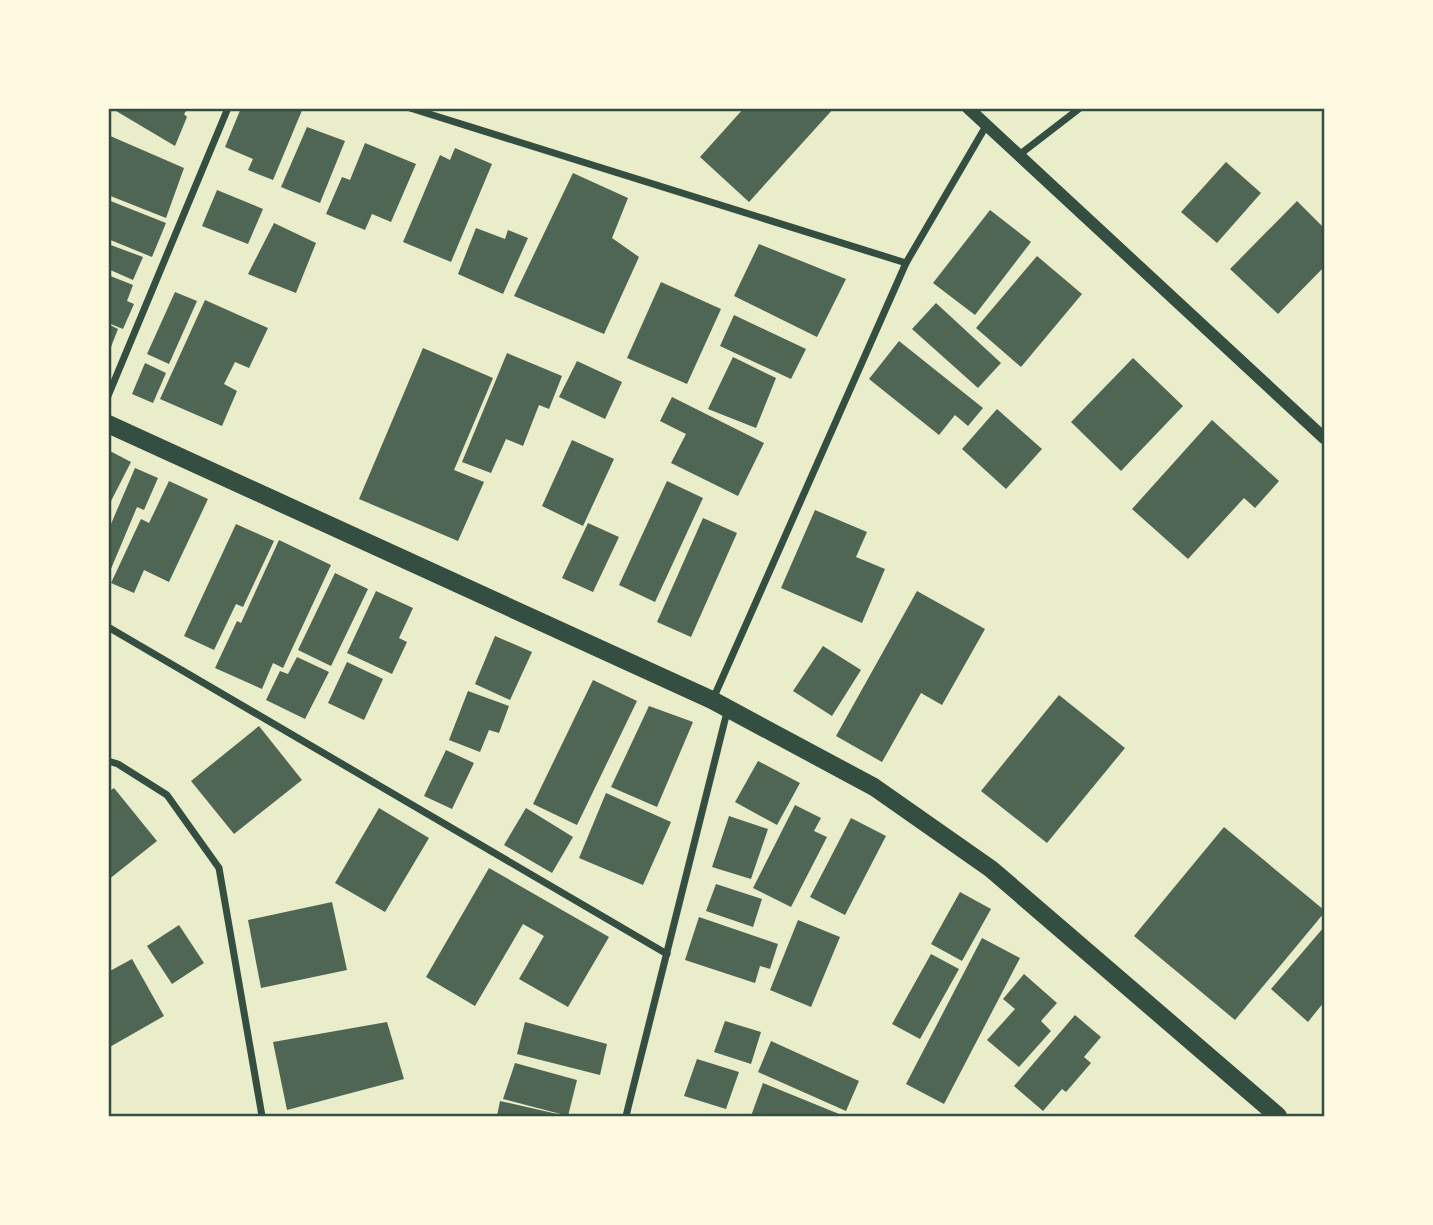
<svg xmlns="http://www.w3.org/2000/svg" width="1433" height="1225" font-family="'Roboto Condensed',sans-serif">
<style>
.building{fill:#4f6655}
.lines{fill:none;stroke-linecap:round;stroke-linejoin:round}
.minor{stroke:#344e41;stroke-width:7}
.tertiary{stroke:#344e41;stroke-width:12}
.primary{stroke:#344e41;stroke-width:18}
.neatline{fill:none;stroke:#344e41;stroke-width:2.5}
</style>
<rect width="100%" height="100%" fill="#e9edc9"/>
<g class="building">
<polygon points="111,108 188,108 184,114 187,117 175,146"/>
<polygon points="241,108 303,108 273,180 248,170 253,159 225,147"/>
<polygon points="744,108 834,108 749,202 700,157"/>
<polygon points="307,127 345,141 320,203 281,187"/>
<polygon points="108,135 184,168 166,218 108,195"/>
<polygon points="365,143 416,164 391,222 372,214 365,230 326,214 342,177 350,180"/>
<polygon points="455,148 492,164 451,262 403,242 440,155 450,160"/>
<polygon points="1226,162 1261,193 1217,243 1181,212"/>
<polygon points="573,173 628,198 612,238 639,257 604,334 514,296"/>
<polygon points="217,190 263,209 248,244 202,226"/>
<polygon points="108,200 166,223 152,257 108,239"/>
<polygon points="1297,201 1324,228 1324,267 1278,314 1230,269"/>
<polygon points="990,210 1031,242 975,315 933,283"/>
<polygon points="274,223 316,243 296,293 248,274"/>
<polygon points="476,228 505,239 508,230 528,238 503,294 458,274"/>
<polygon points="108,244 143,257 133,280 108,269"/>
<polygon points="759,244 846,279 817,337 734,296"/>
<polygon points="1037,256 1082,294 1021,367 976,328"/>
<polygon points="108,275 133,285 127,301 134,304 123,329 108,323"/>
<polygon points="661,282 721,309 687,384 627,358"/>
<polygon points="175,292 197,301 169,364 147,354"/>
<polygon points="205,300 268,328 249,368 235,362 224,384 237,391 222,426 160,399"/>
<polygon points="936,303 1001,363 978,388 912,329"/>
<polygon points="734,315 806,349 791,379 720,346"/>
<polygon points="108,324 118,329 109,352 108,352"/>
<polygon points="899,341 983,408 968,426 955,415 939,435 869,379"/>
<polygon points="423,348 493,378 454,470 484,482 458,541 359,499"/>
<polygon points="507,353 562,376 549,409 539,405 523,446 506,439 491,473 462,462"/>
<polygon points="733,357 776,378 756,428 708,409"/>
<polygon points="1133,358 1183,406 1121,471 1071,422"/>
<polygon points="577,361 622,382 605,419 559,397"/>
<polygon points="145,363 166,373 153,403 132,394"/>
<polygon points="672,397 764,443 738,496 671,463 686,434 660,421"/>
<polygon points="997,409 1042,449 1006,489 962,449"/>
<polygon points="1212,420 1279,481 1255,508 1244,498 1188,559 1132,509"/>
<polygon points="572,440 614,459 583,526 542,506"/>
<polygon points="108,450 131,462 108,507"/>
<polygon points="135,468 158,478 144,510 137,507 108,576 108,531"/>
<polygon points="169,481 208,499 169,582 144,570 134,593 111,583 141,519 149,523"/>
<polygon points="667,481 703,498 655,602 619,585"/>
<polygon points="815,510 867,532 856,557 885,569 862,623 781,588"/>
<polygon points="703,518 737,533 691,637 657,622"/>
<polygon points="588,523 619,537 593,592 562,578"/>
<polygon points="236,524 274,541 243,607 236,604 214,650 184,636"/>
<polygon points="279,540 331,565 283,668 273,663 262,689 215,668 237,621 241,623"/>
<polygon points="335,573 368,589 331,666 298,650"/>
<polygon points="376,591 413,608 399,638 407,642 392,674 347,653"/>
<polygon points="917,591 985,629 942,705 921,693 882,762 836,736"/>
<polygon points="495,636 532,652 510,700 475,684"/>
<polygon points="823,646 861,670 832,716 793,691"/>
<polygon points="297,657 329,672 305,719 266,700 280,671 288,674"/>
<polygon points="347,662 383,679 364,720 328,703"/>
<polygon points="593,680 637,701 577,825 533,804"/>
<polygon points="468,691 509,706 499,733 489,730 480,752 449,740"/>
<polygon points="1059,695 1125,748 1047,843 981,791"/>
<polygon points="649,706 693,722 657,807 611,787"/>
<polygon points="259,726 302,780 234,834 191,781"/>
<polygon points="446,750 474,763 452,809 424,796"/>
<polygon points="758,761 800,783 777,825 735,802"/>
<polygon points="114,788 157,841 108,880 108,792"/>
<polygon points="606,793 671,822 643,885 579,858"/>
<polygon points="795,805 821,818 814,831 827,837 791,907 753,888"/>
<polygon points="379,808 429,838 385,912 335,883"/>
<polygon points="526,808 573,837 552,873 504,845"/>
<polygon points="729,816 768,829 751,879 712,867"/>
<polygon points="851,818 886,836 845,915 810,897"/>
<polygon points="1224,827 1324,910 1324,913 1235,1020 1134,936"/>
<polygon points="489,868 609,937 568,1007 519,979 544,936 523,924 475,1006 426,977"/>
<polygon points="716,884 762,899 753,927 706,911"/>
<polygon points="960,892 991,909 962,961 931,944"/>
<polygon points="332,902 347,970 261,988 248,920"/>
<polygon points="699,917 778,944 770,969 760,966 755,983 685,960"/>
<polygon points="798,920 840,937 811,1007 770,990"/>
<polygon points="179,925 204,963 172,984 147,946"/>
<polygon points="1324,927 1324,1002 1308,1022 1271,989"/>
<polygon points="982,938 1020,958 944,1104 906,1084"/>
<polygon points="931,954 959,969 920,1039 892,1024"/>
<polygon points="132,959 164,1016 108,1048 108,972"/>
<polygon points="1024,974 1057,1003 1041,1021 1051,1031 1019,1067 987,1040 1015,1009 1003,999"/>
<polygon points="1075,1015 1101,1037 1084,1057 1091,1063 1066,1092 1062,1089 1043,1111 1014,1086"/>
<polygon points="725,1021 761,1032 751,1064 714,1052"/>
<polygon points="387,1022 404,1079 287,1110 273,1042"/>
<polygon points="525,1022 607,1044 600,1075 517,1054"/>
<polygon points="771,1041 859,1081 846,1111 758,1072"/>
<polygon points="697,1059 739,1072 726,1109 684,1096"/>
<polygon points="515,1063 577,1080 568,1116 503,1099"/>
<polygon points="763,1083 844,1116 751,1116"/>
<polygon points="500,1101 562,1115 562,1116 497,1116"/>
</g>
<g class="lines">
<g class="minor">
<polyline points="410,108 906,263"/>
<polyline points="1019,155 1080,108"/>
<polyline points="108,396 228,108"/>
<polyline points="108,627 667,954"/>
<polyline points="713,699 906,263 986,126"/>
<polyline points="108,761 118,764 167,795 219,868 262,1116"/>
<polyline points="626,1116 728,708"/>
</g>
<polyline class="tertiary" points="968,108 1324,438"/>
<polyline class="primary" points="108,424 712,700 874,787 991,869 1278,1116"/>
</g>
<rect width="1433" height="1225" fill="none" stroke="#fefae0" stroke-width="220"/>
<rect x="110" y="110" width="1213" height="1005" class="neatline"/>
</svg>
